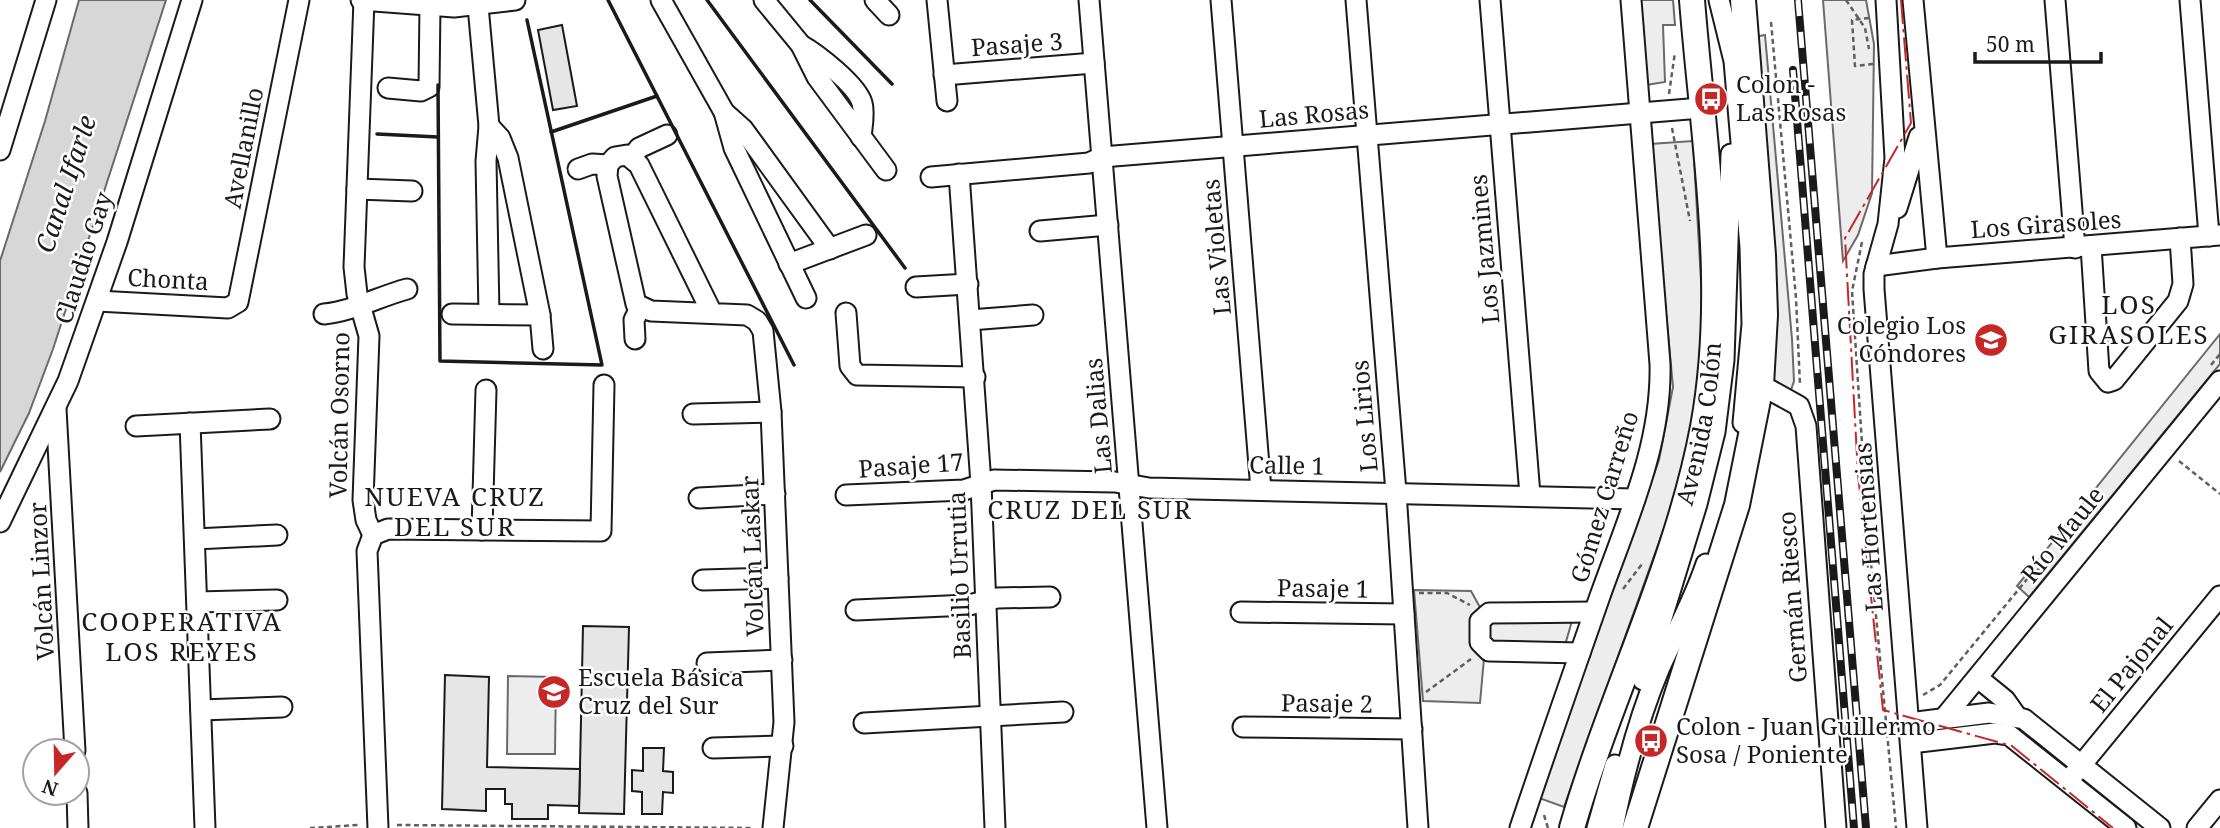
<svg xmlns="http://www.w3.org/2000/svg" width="2220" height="828" font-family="'Noto Serif',serif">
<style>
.built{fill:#ededed;stroke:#6a6a6a;stroke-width:2}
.water{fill:#d7d7d7;stroke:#6a6a6a;stroke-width:2}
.building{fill:#e6e6e6;stroke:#1a1a1a;stroke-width:2}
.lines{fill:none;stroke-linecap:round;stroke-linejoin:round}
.minor-casing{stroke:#1a1a1a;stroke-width:23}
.major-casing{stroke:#1a1a1a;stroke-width:28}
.path{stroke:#5f5f5f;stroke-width:2.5;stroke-dasharray:5 3.5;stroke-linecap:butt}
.minor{stroke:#fff;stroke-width:19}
.major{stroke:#fff;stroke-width:24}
.rail-casing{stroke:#1a1a1a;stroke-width:8}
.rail{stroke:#fff;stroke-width:5;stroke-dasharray:16;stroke-linecap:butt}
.wall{stroke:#1a1a1a;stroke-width:3.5}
.power{stroke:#c62828;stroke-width:2;stroke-dasharray:24 5 3.5 5;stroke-linecap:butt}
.labels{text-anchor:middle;stroke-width:5;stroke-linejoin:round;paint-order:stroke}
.street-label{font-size:24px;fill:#1a1a1a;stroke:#fff}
.poi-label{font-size:24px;fill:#1a1a1a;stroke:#fff;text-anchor:start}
.water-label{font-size:26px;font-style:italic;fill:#1a1a1a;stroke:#fff}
.neighbourhood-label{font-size:26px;letter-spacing:2px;fill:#1a1a1a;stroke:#fff}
</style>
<rect width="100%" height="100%" fill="#fff"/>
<g class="built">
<polygon points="1639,0 1673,0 1675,25 1663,25 1665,82 1646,85"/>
<polygon points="1823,0 1866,0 1874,44 1872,193 1858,235 1843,261"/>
<polygon points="1765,35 1792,339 1794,381 1790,393 1770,380 1754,37"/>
<polygon points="1693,141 1704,333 1695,433 1681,481 1564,807 1539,798 1659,460 1673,387 1650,144"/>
<polygon points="2220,334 2220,364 2029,597 2017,586"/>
<polygon points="1414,590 1471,591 1487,620 1572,621 1565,645 1485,647 1480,703 1423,701"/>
<polygon points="508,676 556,677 555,754 507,754"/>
</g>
<polygon class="water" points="79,0 166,0 53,349 29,413 0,472 0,261 45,121"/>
<g class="building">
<polygon points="562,25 577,106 553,110 538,30"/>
<polygon points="583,626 629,627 624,814 579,813"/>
<polygon points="445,675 489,677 487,767 580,769 579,806 548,805 548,819 512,819 512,804 505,804 505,789 486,789 486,811 442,809"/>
<polygon points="643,748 664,748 663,771 673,772 673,793 663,792 662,814 642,814 642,792 632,791 632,770 643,771"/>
</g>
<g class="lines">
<g class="minor-casing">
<g id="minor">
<polyline points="361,0 454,7 515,0"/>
<polyline points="364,0 354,267 357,294 369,336 363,500 366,520 373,535"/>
<polyline points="661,0 724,112 734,148 806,298"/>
<polyline points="764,0 801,45 817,77 886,170"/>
<polyline points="875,0 889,15"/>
<polyline points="937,0 947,101"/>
<polyline points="1089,0 1157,828"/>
<polyline points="1221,0 1261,490"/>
<polyline points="1356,0 1396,492 1418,828"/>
<polyline points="1490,0 1530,495"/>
<polyline points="1719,0 1734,61 1750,247 1752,324 1743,423"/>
<polyline points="1886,0 1895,158 1888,224 1874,274 1874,289 1917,828"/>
<polyline points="1913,0 1937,258"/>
<polyline points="2055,0 2075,248"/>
<polyline points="2190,0 2209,236"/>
<polyline points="478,6 489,126 486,161 489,314"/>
<path d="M 801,45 C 817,54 857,85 862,103 C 865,113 862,127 861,137"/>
<polyline points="944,75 1094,63"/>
<polyline points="388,88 421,91 429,87 430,5"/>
<polyline points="724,112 743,129 830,249"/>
<polyline points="489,126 500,138 508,158 540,315 543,349"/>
<polyline points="0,150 46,0"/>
<polyline points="632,157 639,148 667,135"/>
<polyline points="578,169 592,164 608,165"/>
<polyline points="959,174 981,484 995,828"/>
<polyline points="931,177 1089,163 1102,157 1701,108"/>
<polyline points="357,189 412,191"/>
<polyline points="1897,208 1919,137"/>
<polyline points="1040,231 1108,225"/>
<polyline points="2091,246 2099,371 2108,382 2114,380 2178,301 2183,284 2180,238"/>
<polyline points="789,264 866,235"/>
<polyline points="1876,266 1937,258 2220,235"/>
<polyline points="916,287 968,284"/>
<polyline points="97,301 228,308 238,302 299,0"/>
<polyline points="712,313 639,165 627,155 615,157 608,165 607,176 636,304 651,311 747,315 757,321 763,331 771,412 784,722 773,828"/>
<polyline points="846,313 850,366 857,375 975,377"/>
<path d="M 324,314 C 353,311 378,297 407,289"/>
<polyline points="452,314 540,315"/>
<polyline points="970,320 1033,315"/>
<polyline points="635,339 634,320 640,308"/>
<polyline points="1761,385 1799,406 1806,426 1836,828"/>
<polyline points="56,409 75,751"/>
<polyline points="693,414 771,412"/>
<polyline points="190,423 205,828"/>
<polyline points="136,426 270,419"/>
<polyline points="846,495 964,490 994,480 1115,482 1149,488 1635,499"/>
<polyline points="699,498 775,494"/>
<polyline points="0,522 68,381 117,242 192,0"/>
<polyline points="482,530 486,390"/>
<polyline points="373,535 388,529 601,531 604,385"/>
<polyline points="373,535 367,551 378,828"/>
<polyline points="195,539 277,535"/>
<polyline points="703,580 778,578"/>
<polyline points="197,602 277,600"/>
<polyline points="856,610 969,605 997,598 1050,597"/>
<polyline points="1241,612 1404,614"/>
<polyline points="1580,653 1489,651 1480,642 1480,621 1489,613 1594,612"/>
<polyline points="707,663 782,660"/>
<polyline points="1978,678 2005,700 2017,717"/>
<polyline points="1643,680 1697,504 1715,432 1724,360 1731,154"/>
<polyline points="201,710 282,707"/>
<polyline points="1944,718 2220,381"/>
<polyline points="864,723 1063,712"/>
<polyline points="1909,723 1989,713 2024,719 2160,828"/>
<polyline points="1243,727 1412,729"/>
<polyline points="1911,743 1995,733 2009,735 2126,828"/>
<polyline points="713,748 783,746"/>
<polyline points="2074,774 2220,596"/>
<polyline points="77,793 78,828"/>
<path d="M 1520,828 C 1546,750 1573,673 1600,596 C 1627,520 1662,445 1660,364 L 1631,0"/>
<polyline points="1597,828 1615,765"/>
<path d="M 1613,828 C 1624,773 1638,719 1660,667 C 1676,632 1694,600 1706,564"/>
<polyline points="2197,828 2220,800"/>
</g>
</g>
<g class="major-casing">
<g id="major">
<path id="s1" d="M 1572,828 C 1611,693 1677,565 1703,427 C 1729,287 1703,140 1692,0"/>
<polyline points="1635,828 1737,505 1761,385 1765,315 1763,255 1743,0"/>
</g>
</g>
<g class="path">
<polyline points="1846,0 1865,28 1869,49"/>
<polyline points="1869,18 1852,20 1855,66 1873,64"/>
<polyline points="1771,22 1796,298 1800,385"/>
<polyline points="1669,94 1675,52"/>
<polyline points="1672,128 1690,221"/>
<polyline points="1862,242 1852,291 1867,520 1896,828"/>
<polyline points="2211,365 2220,354"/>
<polyline points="2179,461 2220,494"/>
<polyline points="1623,589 1642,564"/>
<polyline points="1419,593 1447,593 1470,605"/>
<polyline points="1426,692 1471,659"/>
<polyline points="1923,695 1940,685 2028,578 2046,563"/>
<polyline points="1544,815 1548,828"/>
<polyline points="397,825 754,828"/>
<polyline points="310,828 358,825"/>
</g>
<use href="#minor" class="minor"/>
<use href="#major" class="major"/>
<g class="rail-casing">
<g id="rail">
<polyline points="1798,0 1866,828"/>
<polyline points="1793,70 1854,828"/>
</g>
</g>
<use href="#rail" class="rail"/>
<g class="wall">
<polyline points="608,0 794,365"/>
<polyline points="707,0 905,268"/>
<polyline points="810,0 892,84"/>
<polyline points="438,85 440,361 602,365 527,20"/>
<polyline points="551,132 657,96"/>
<polyline points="377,134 438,137"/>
</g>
<polyline class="power" points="1901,0 1911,123 1845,238 1858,474 1883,710 2012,746 2113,828"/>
</g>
<defs>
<g id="bus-disc" transform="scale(1.75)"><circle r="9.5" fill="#c62828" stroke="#fff"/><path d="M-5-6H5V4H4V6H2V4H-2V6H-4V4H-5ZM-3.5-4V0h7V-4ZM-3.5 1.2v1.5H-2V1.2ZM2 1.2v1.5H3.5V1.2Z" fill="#fff"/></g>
<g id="school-disc" transform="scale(1.75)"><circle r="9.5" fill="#c62828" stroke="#fff"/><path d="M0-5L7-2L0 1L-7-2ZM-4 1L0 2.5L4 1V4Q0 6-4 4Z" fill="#fff"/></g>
</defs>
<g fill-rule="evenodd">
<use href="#bus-disc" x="1711" y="99"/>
<use href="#school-disc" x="1991" y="340"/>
<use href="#school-disc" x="554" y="692"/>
<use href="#bus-disc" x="1651" y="741"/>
</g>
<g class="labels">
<g class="street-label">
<text transform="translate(1017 45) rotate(-4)" y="8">Pasaje 3</text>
<text transform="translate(1314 115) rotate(-5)" y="8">Las Rosas</text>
<text transform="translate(244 148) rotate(-79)" y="8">Avellanillo</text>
<text transform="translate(2046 225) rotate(-4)" y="8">Los Girasoles</text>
<text transform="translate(1217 247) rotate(-95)" y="8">Las Violetas</text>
<text transform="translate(1485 249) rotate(-95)" y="8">Los Jazmines</text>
<text transform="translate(84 258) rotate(-72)" y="8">Claudio Gay</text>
<text transform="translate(168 280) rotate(3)" y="8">Chonta</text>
<text transform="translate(340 415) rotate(-89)" y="8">Volcán Osorno</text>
<text transform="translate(1099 416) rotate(-95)" y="8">Las Dalias</text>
<text transform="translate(1365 416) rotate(-95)" y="8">Los Lirios</text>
<text dy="8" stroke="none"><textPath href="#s1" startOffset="425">Avenida Colón</textPath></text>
<text transform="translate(911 466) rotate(-4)" y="8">Pasaje 17</text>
<text transform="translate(1287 466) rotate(1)" y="8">Calle 1</text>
<text transform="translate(1605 497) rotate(-73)" y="8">Gómez Carreño</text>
<text transform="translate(1869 527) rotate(-94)" y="8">Las Hortensias</text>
<text transform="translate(2063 535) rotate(-51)" y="8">Río Maule</text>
<text transform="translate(753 556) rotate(-92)" y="8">Volcán Láskar</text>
<text transform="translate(960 575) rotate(-92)" y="8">Basilio Urrutia</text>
<text transform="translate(42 581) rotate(-93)" y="8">Volcán Linzor</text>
<text transform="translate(1323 589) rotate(1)" y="8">Pasaje 1</text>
<text transform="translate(1793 597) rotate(-94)" y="8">Germán Riesco</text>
<text transform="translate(2132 665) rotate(-51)" y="8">El Pajonal</text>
<text transform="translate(1327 704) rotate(1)" y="8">Pasaje 2</text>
</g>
<g class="poi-label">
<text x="1736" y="93">Colon -<tspan x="1736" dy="28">Las Rosas</tspan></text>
<text x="1966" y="334" text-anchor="end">Colegio Los<tspan x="1966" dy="28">Cóndores</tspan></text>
<text x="578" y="686">Escuela Básica<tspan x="578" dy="28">Cruz del Sur</tspan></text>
<text x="1676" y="735">Colon - Juan Guillermo<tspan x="1676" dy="28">Sosa / Poniente</tspan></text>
</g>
<g class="water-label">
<text transform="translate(66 184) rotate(-72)" y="9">Canal Ifarle</text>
</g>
<g class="neighbourhood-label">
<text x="2129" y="314">LOS<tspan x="2129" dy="30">GIRASOLES</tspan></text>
<text x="455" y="506">NUEVA CRUZ<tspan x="455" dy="30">DEL SUR</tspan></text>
<text x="1090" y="519">CRUZ DEL SUR</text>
<text x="182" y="631">COOPERATIVA<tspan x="182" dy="30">LOS REYES</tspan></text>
</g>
</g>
<g transform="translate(56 772) rotate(200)"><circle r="33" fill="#ffffff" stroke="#a3a3a3" stroke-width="2"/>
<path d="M0-5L12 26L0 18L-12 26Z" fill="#c62828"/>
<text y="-10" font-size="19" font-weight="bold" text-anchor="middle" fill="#1a1a1a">N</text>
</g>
<path d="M1975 52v10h126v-10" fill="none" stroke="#1a1a1a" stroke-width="3.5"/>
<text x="1986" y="52" font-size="21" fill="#1a1a1a" stroke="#ffffff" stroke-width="5" paint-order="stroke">50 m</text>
</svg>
